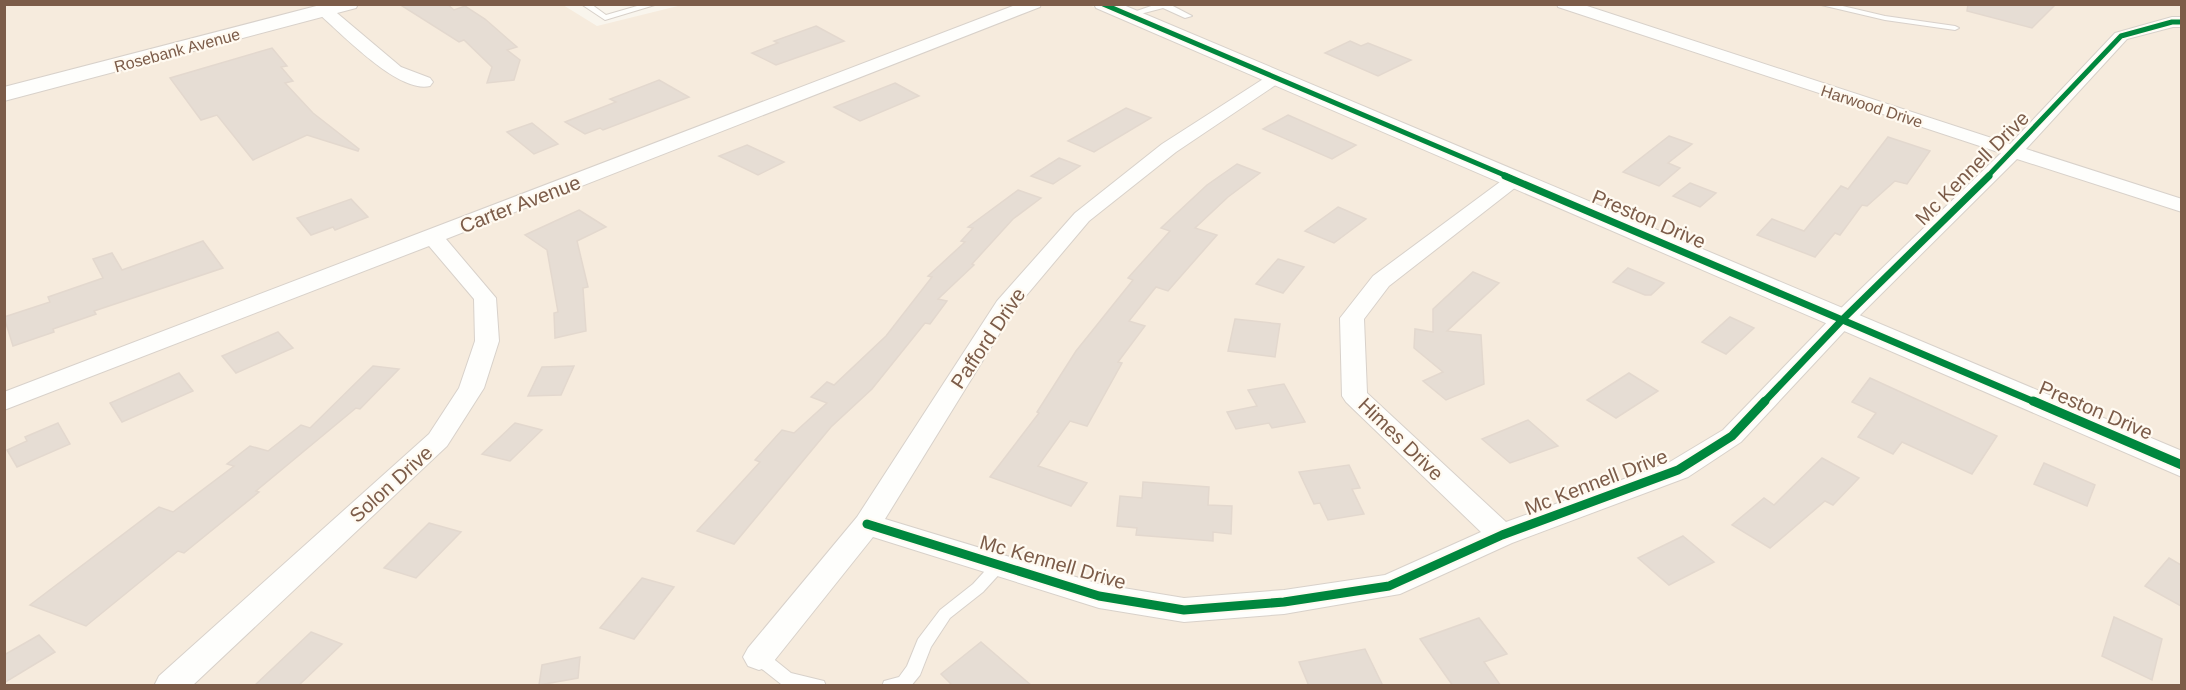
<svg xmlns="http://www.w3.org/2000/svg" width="2186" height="690" font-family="Helvetica,sans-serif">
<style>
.residential{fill:#f6ebdd}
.building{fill:#e6ddd4;stroke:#e3d8ce;stroke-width:1.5}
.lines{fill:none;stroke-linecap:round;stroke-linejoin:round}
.service-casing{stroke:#d8d1ca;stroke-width:2}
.minor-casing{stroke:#d8d1ca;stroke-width:2}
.tertiary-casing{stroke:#d8d1ca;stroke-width:2}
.service{fill:#fefefc;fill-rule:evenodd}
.minor{fill:#fefefc;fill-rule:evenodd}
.tertiary{fill:#fefefc;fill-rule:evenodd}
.cycleway-far2-casing{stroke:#fffaf1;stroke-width:8}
.cycleway-far1-casing{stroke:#fffaf1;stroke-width:10}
.cycleway-casing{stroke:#fffaf1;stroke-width:13}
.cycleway-far2{stroke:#00873e;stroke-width:5}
.cycleway-far1{stroke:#00873e;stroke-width:7}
.cycleway{stroke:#00873e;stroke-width:9}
.labels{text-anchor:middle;stroke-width:4.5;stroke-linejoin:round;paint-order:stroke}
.far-street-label{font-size:16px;fill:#7c5c49;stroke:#fffaf1}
.street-label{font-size:20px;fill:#7c5c49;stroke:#fffaf1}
</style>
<rect width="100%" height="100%" fill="#f9f5ed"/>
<g class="residential">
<polygon points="5,5 328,5 5,89"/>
<polygon points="361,5 563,5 597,26 682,5 1089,5 2181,474 2181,685 5,686 5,98"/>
<polygon points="1118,5 2181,5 2181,451 1770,277"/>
</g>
<g class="building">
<polygon points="399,4 447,4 454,10 465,6 485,19 517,47 507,50 520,60 514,80 487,83 492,67 464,40 459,42"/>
<polygon points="1968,4 2056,4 2032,28 1967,11"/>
<polygon points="816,26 844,41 776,65 752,53 778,43 774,41"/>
<polygon points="1350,41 1361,46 1368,43 1411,60 1378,76 1325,53"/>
<polygon points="272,48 287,66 281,67 293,81 285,83 313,113 359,149 358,151 307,135 253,160 217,115 201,120 170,78"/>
<polygon points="659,80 689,97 603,130 600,128 585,134 565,122 616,102 610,99"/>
<polygon points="895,83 919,96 860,121 834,107"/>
<polygon points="1126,108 1151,118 1094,152 1068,141"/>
<polygon points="1288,115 1356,145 1332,159 1263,129"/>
<polygon points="532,123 558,144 534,154 507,132"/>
<polygon points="1669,136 1692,144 1668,163 1680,168 1659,186 1623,172"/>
<polygon points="1888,137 1930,151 1907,184 1895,181 1867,206 1862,205 1840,235 1835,233 1815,257 1757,235 1772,219 1804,231 1841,186 1848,189"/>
<polygon points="747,145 784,162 758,175 719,156"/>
<polygon points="1059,158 1080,166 1053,184 1031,176"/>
<polygon points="1237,164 1260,173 1228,197 1195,228 1217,235 1168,291 1156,287 1129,321 1145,326 1118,362 1122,363 1087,426 1070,421 1038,466 1087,483 1071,506 990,477 1039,413 1037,412 1076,351 1133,280 1128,278 1170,231 1161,228 1207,185"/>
<polygon points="1690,183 1716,193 1700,207 1673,196"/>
<polygon points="1018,190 1041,198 1013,219 972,264 974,265 938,299 947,301 930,324 925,323 872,389 831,427 734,544 697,531 760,462 755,460 782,430 794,433 827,403 811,397 827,382 834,385 886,336 932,277 928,276 965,242 961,241 973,228 968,227"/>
<polygon points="351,199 368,217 335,230 333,227 311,235 297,218"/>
<polygon points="1338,207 1366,219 1334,243 1305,231"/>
<polygon points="579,210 606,227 577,241 588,287 583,288 586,331 555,338 554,313 558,312 547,250 525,235"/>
<polygon points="203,241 223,268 94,311 96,314 53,329 54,332 13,346 4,317 50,302 48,297 103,278 93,259 112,253 122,270"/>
<polygon points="1278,259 1304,267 1283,293 1256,284"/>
<polygon points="1628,268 1664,283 1651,295 1645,295 1613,282"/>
<polygon points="1473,272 1499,283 1447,331 1481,335 1484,384 1446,400 1423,381 1443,372 1414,348 1415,329 1433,332 1433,309"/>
<polygon points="1730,317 1754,328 1726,354 1702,342"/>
<polygon points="1235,319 1280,324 1275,357 1228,351"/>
<polygon points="278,332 293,348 236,373 222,356"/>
<polygon points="373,366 399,369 360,409 356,408 256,491 259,492 184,553 178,551 86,626 30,605 159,507 173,512 234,466 227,464 250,446 268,451 301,425 310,428"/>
<polygon points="574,366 561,395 528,396 542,367"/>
<polygon points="179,373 193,391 122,422 110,403"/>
<polygon points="1629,373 1658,391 1616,418 1587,400"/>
<polygon points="1870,378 1997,436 1972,474 1902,442 1893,454 1858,437 1876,413 1852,402"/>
<polygon points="1284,384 1305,422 1272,428 1269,423 1236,429 1227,412 1257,406 1248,390"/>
<polygon points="1528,420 1558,446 1510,463 1482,439"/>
<polygon points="58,423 70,444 17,467 7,450 27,441 25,437"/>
<polygon points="515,423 542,430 510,461 482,454"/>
<polygon points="1822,458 1859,478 1833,505 1825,501 1770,548 1732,525 1764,498 1774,505"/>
<polygon points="2044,463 2095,485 2087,506 2034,484"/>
<polygon points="1349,465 1360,488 1352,489 1364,514 1328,520 1320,503 1314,504 1299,472"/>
<polygon points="1143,482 1209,487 1208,505 1232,506 1231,534 1213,532 1213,541 1136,535 1137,528 1117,526 1120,496 1142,498"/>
<polygon points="429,523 461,532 416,578 384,568"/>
<polygon points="1683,536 1714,562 1669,585 1638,558"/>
<polygon points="2169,558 2181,565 2181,606 2145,586"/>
<polygon points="642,578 674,587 634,639 600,628"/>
<polygon points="2114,617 2162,639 2152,680 2102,656"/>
<polygon points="1479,618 1507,654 1484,662 1501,686 1453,686 1420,639"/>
<polygon points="311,632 342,644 298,686 254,686"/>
<polygon points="39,635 55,652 4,683 4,655"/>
<polygon points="981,642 1032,686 953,686 941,674"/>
<polygon points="1365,649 1383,686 1309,686 1299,662"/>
<polygon points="580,657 578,678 539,685 542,665"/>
</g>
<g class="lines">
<g class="service-casing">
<g id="service">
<polygon points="581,4 591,4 606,15 644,4 658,4 605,20"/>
<polygon points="1157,4 1169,4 1192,16 1185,18 1163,8 1129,17 1125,15"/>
<polygon points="1817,4 1834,4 1885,16 1955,26 1959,28 1955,30 1885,20"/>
<polygon points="999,559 1004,561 1006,565 1004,569 983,592 950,618 931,647 920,675 911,686 882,686 884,681 899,677 907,666 918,639 940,610 973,584 994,561"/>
<polygon points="759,650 765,652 791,673 824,681 826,686 786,686 781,684 753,662 751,657 753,652"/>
</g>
</g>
<g class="minor-casing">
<g id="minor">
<polygon points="1018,4 1041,4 1040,7 446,239 496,298 499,341 484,388 447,446 192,686 154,686 159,676 429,434 459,388 475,341 474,299 429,246 4,410 4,392"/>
<polygon points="1557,4 1581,4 2010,144 2115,33 2172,17 2182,17 2182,27 2173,27 2127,39 2026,149 2182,199 2182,212 2017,159 1851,324 1741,442 1688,477 1512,543 1400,594 1284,614 1184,622 1099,608 873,537 770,666 759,670 748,666 743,657 748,648 857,517 997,301 1075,213 1162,144 1271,74 1283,74 1286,78 1176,152 1089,221 1014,310 885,519 1099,584 1184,598 1284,590 1385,575 1481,532 1346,402 1342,396 1340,318 1344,313 1373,276 1508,176 1522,176 1525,180 1389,286 1364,319 1367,393 1506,522 1668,463 1723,430 1835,314 2001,153 1558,7"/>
<path d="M 325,6 L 331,8 L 401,67 L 430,78 L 433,82 L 430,86 C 399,94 342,34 319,14 L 317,11 Z"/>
</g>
</g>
<g class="tertiary-casing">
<g id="tertiary">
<polygon points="324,4 358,4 356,8 4,101 4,87"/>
<polygon points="1094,4 1121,4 2182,451 2182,477 1096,8"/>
</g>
</g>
<use href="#service" class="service"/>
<use href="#minor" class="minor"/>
<use href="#tertiary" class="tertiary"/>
<g class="cycleway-far2-casing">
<g id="cycleway-far2">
<polyline points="1103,4 1509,177"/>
<polyline points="1987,177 2121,36 2172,22 2182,22"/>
</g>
</g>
<g class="cycleway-far1-casing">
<g id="cycleway-far1">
<polyline points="1505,176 2037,403"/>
<polyline points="1763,403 1843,319 1989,176"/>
</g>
</g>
<g class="cycleway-casing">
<g id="cycleway">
<polyline points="2033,401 2182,465"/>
<polyline points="867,524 1099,596 1184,610 1284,602 1389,586 1502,535 1678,470 1732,436 1765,401"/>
</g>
</g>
<use href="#cycleway-far2" class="cycleway-far2"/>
<use href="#cycleway-far1" class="cycleway-far1"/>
<use href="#cycleway" class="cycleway"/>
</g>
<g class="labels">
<g class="far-street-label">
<text transform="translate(177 50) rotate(-15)" y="6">Rosebank Avenue</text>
<text transform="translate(1872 106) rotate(18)" y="6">Harwood Drive</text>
</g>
<g class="street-label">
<text transform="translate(1972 168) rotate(-45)" y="7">Mc Kennell Drive</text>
<text transform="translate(520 204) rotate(-21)" y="7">Carter Avenue</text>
<text transform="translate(1649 219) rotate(23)" y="7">Preston Drive</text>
<text transform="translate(988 338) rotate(-56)" y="7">Pafford Drive</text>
<text transform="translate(2096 410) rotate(23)" y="7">Preston Drive</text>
<text transform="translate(1401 439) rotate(44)" y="7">Himes Drive</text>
<text transform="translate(1596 482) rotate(-21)" y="7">Mc Kennell Drive</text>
<text transform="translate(391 484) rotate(-42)" y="7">Solon Drive</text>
<text transform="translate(1053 562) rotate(16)" y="7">Mc Kennell Drive</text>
</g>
</g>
<rect width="2186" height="690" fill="none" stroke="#7c5c49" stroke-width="12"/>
</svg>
